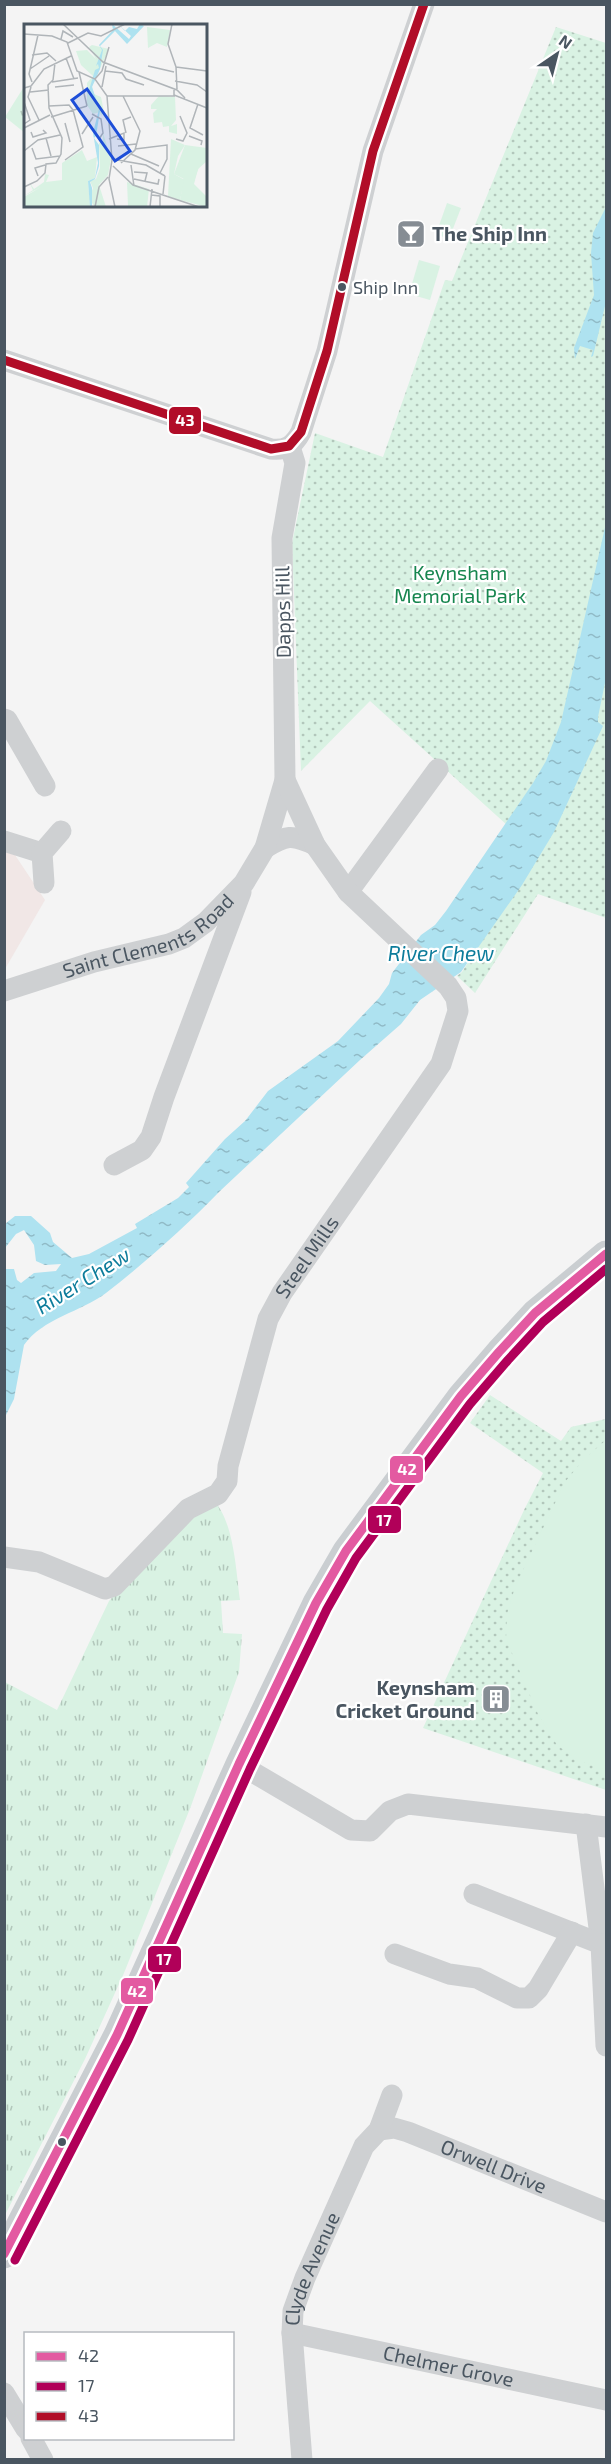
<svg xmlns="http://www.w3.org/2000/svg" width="611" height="2464" font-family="'Exo 2',sans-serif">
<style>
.medical{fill:#f1e7e6}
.grass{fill:url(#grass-tufts)}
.park{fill:url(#park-dots)}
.garden{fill:#d9f2e3}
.water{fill:url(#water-ripples)}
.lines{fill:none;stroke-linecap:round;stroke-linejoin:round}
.minor{stroke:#ced0d2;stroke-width:21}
.major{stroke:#caced1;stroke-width:27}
.bus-1-casing{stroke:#fff;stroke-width:14}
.bus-2-casing{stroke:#fff;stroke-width:14}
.bus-3-casing{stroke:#fff;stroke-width:14}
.bus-1{stroke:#e35aa1;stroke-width:9}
.bus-2{stroke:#b10059;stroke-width:9}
.bus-3{stroke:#b10d28;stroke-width:9}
.bus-dot{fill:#4a5661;stroke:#fff;stroke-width:2}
.labels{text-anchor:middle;stroke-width:4.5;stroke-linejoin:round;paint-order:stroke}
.bus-label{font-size:18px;fill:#4a5661;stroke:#fff;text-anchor:start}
.poi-label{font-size:20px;font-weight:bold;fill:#4a5661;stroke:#fff;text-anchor:start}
.park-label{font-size:20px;fill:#17864f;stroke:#fff}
.street-label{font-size:20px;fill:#4a5661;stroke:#fff}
.water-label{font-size:21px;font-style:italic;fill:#0c7c9b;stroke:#fff}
.inset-road{fill:none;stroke:#b0b5b9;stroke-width:1.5}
.view{fill:#1d4ed8;fill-opacity:0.15;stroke:#1d4ed8;stroke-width:3}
.inset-edge{fill:none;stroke:#4a5661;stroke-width:3}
.line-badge{stroke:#fff;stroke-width:2}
.badge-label{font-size:16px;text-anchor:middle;font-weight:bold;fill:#fff}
</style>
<defs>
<pattern id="grass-tufts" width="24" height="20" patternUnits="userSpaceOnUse" patternTransform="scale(1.5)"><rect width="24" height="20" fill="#d9f2e3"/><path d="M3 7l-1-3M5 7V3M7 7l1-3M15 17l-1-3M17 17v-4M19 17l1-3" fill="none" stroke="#b2c7bb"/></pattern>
<pattern id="park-dots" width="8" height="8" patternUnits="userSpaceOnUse" patternTransform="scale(1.5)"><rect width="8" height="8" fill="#d9f2e3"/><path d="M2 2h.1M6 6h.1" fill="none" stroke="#b2c7bb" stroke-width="1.8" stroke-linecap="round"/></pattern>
<pattern id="water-ripples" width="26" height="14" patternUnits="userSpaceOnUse" patternTransform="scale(1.5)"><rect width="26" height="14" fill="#aee2f0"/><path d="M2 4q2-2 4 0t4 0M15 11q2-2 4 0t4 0" fill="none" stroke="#90bac6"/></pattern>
</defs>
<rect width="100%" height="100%" fill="#f4f4f4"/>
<polygon class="medical" points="5,852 15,855 45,900 5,969"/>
<g class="grass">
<polygon points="25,85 25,133 5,117"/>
<path d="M 212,1499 C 234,1519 236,1571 240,1600 L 221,1601 L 223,1633 L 242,1634 L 239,1672 L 191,1806 L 124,1973 L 85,2059 L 5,2215 L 5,1682 L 57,1710 L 109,1601 L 201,1505 Z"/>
</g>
<g class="park">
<polygon points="556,27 606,43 606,918 538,894 475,993 457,976 462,972 538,853 370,701 301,771 292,543 315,433 383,457 445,280 452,281"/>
<polygon points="490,1395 561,1441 571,1427 606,1419 606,1790 423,1728 525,1508 543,1473 470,1423"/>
</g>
<g class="garden">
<polygon points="447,203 461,208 449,239 436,234"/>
<polygon points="419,260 440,266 430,300 409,294"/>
<polygon points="606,1440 606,1770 577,1760 557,1745 538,1714 506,1639 507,1614 515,1587 565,1482 584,1459"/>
</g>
<g class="water">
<polygon points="606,207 606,302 593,356 591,357 593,350 580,346 575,359 574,348 594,295 591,253 593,233"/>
<path d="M 606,523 L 606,678 L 598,717 L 598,722 L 603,726 L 554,832 L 522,885 L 461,972 L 420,1000 L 401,1024 L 360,1060 L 220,1191 C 185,1227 146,1262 106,1293 C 81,1312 43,1318 24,1345 L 14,1399 L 5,1417 L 5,1269 L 14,1269 L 17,1280 L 21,1283 L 34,1273 L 56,1271 L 61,1264 L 45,1265 L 36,1261 L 34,1245 L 24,1230 L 16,1234 L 5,1248 L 5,1224 L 15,1216 L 31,1216 L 50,1233 L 53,1242 L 72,1258 L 89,1254 L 137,1228 L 135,1224 L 178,1198 L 189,1187 L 186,1183 L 225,1139 L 245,1121 L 268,1091 L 338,1041 L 379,998 L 389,984 L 392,973 L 421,935 L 435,925 L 446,911 L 533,783 L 546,761 L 561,722 Z"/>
</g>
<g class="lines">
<g class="minor">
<path d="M 4,360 L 271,449 C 286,451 294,445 301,432 L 327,351 L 373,151 L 424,4"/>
<polyline points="4,719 7,720 45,786"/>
<polyline points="4,841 42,853"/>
<path d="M 265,848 C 286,835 292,834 315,845"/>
<polyline points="44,883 42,853 61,831"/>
<polyline points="348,892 438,769"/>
<path id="s1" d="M 4,991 L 94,962 L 169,944 L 184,938 L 206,922 L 244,883 L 265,848 L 285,780 L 282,538 L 295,463 L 290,447"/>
<polyline points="114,1165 142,1150 151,1137 164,1097 241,892"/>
<path id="s2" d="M 4,1557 L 39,1562 L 105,1589 L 114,1586 L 188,1509 L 218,1494 L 227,1481 L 228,1466 L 268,1319 L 282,1293 L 441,1064 L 458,1011 L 456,998 L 448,986 L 348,892 L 315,845 L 285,780"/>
<polyline points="239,1764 351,1830 370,1831 390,1811 408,1804 606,1827"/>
<polyline points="586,1824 601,1944 606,1946"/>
<polyline points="474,1894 601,1944 606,2046"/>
<polyline points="395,1954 449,1974 477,1978 517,1998 529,1998 538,1989 572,1932"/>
<path id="s3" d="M 379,2130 L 394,2128 L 408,2132 L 606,2212"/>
<path id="s4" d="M 292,2333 L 606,2400"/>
<polyline points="4,2393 26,2429"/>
<polyline points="31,2438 43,2460"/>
<path id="s5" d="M 302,2460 L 292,2333 L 293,2311 L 305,2278 L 364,2146 L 379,2130 L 392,2095"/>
</g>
<polyline class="major" points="4,2255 117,2035 239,1764 316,1603 346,1551 461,1396 499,1352 535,1313 606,1254"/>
<g class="bus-1-casing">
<polyline id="bus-1" points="4,2254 117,2035 239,1764 316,1603 346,1551 461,1396 499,1352 535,1313 606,1254"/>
</g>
<g class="bus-2-casing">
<polyline id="bus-2" points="15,2260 128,2040 250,1769 327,1609 356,1558 470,1404 508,1360 543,1322 606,1269"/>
</g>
<g class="bus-3-casing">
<polyline id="bus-3" points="4,360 271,449 289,446 301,432 327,351 373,151 424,4"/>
</g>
<use href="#bus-1" class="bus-1"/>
<use href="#bus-2" class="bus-2"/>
<use href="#bus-3" class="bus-3"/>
</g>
<defs>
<g id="bar-square" transform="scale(1.5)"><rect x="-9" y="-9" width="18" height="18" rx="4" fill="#868d94" stroke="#fff"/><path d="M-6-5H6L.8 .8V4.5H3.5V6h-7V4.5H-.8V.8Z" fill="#fff"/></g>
<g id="building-square" transform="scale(1.5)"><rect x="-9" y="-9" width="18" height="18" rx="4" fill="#868d94" stroke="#fff"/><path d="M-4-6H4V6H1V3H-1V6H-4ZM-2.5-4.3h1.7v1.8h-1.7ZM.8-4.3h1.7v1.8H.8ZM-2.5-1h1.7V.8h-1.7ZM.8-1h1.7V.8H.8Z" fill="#fff"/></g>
</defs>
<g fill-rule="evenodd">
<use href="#bar-square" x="411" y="234"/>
<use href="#building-square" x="496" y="1699"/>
</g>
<g class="bus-dot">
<circle cx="342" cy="287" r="5"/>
<circle cx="62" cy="2142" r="5"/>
</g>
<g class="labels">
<g class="bus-label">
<text x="353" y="294">Ship Inn</text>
</g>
<g class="poi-label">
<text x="432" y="241">The Ship Inn</text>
<text x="475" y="1695" text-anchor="end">Keynsham<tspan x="475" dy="23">Cricket Ground</tspan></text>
</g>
<g class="park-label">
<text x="460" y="580">Keynsham<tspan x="460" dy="23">Memorial Park</tspan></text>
</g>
<g class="street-label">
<text transform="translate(283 612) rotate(-91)" y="7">Dapps Hill</text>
<text dy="7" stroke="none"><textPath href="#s1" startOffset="156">Saint Clements Road</textPath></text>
<text dy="7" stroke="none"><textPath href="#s2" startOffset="513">Steel Mills</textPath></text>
<text dy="7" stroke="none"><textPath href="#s3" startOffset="122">Orwell Drive</textPath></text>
<text dy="7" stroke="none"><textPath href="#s5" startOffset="195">Clyde Avenue</textPath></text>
<text dy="7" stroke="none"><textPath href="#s4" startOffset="160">Chelmer Grove</textPath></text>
</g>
<g class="water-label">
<text x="441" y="961">River Chew</text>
<text transform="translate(83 1281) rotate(-32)" y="7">River Chew</text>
</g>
</g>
<g transform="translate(24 24)">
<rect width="183" height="183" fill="#f4f4f4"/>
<path d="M 123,3 L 146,6 L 143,23 L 133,19 L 124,24 ZM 79,109 L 87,135 L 84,151 L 75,161 L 82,183 L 71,183 L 65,175 L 69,164 L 66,157 L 72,155 L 76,144 L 75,119 L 79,117 ZM 147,115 L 161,121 L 154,132 L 150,150 L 159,155 L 176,140 L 169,160 L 158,167 L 156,176 L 144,172 ZM 58,126 L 63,137 L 73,133 L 71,154 L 64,157 L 66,182 L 0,183 L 0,173 L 17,163 L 0,172 L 9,166 L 5,158 L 10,165 L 20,158 L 21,150 L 25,151 L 22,158 L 38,156 L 38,139 Z" fill="#d9f2e3"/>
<path d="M 68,21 L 85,25 L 68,62 L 70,70 L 77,73 L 80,88 L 77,92 L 76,88 L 69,90 L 63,81 L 63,59 L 69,52 L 57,41 L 52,27 L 63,26 L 72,35 L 65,23 ZM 135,72 L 151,73 L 152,96 L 147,102 L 153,100 L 153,110 L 145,108 L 145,102 L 139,103 L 138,98 L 130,99 L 129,89 L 133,85 L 127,85 L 127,81 ZM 161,121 L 183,124 L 183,137 L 174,145 L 170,160 L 183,173 L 183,183 L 156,176 L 160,155 L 150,150 ZM 103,158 L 125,165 L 123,183 L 104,182 Z" fill="#d9f2e3"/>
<path d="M 88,0 L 105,15 L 107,12 L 94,0 L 101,7 L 105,3 L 113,5 L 116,0 L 120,2 L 103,20 L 91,7 L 76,22 L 79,26 L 76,45 L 68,63 L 76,87 L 72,112 L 70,114 L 75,121 L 75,142 L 71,155 L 66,158 L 68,164 L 68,183 L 66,183 L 64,157 L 71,154 L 74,139 L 69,109 L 75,85 L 65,66 L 71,46 L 75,44 L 74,40 L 72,42 L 78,26 L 75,21 L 89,6 Z" fill="#aee2f0"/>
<path class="inset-road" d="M 39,0 L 79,38 L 153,66 L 161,74M 148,0 L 144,20 L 152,43 L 153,65M 0,10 L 28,12 L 43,18 L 53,47 L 71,55 L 83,72M 37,15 L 39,7 L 49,13M 44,19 L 64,9 L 77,12 L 101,0M 8,31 L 23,29 L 32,37M 42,34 L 50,55M 124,42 L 150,48M 152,43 L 183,47M 6,45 L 25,32M 81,47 L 98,49 L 102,55 L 120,61M 55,48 L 63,82M 71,55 L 78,47 L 85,23M 151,57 L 173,61 L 183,68M 8,58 L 5,50 L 14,11M 28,58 L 54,54M 7,63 L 4,73 L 15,96M 31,63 L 50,61M 78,63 L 82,42M 0,64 L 7,62 L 20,45 L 47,32M 150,66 L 150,71 L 183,84M 6,68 L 25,66M 83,72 L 88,136 L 85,155 L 91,183M 83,72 L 151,72M 0,78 L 6,96 L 0,100M 174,80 L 166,104 L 179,111M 25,82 L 45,81 L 49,86M 68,90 L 77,95 L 79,109 L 75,115M 27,93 L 63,82M 41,99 L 46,118M 0,104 L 26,91M 7,108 L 9,113 L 22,109 L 19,106M 102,109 L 99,96 L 107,93M 58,110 L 69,93M 165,112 L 178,117 L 177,121M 22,114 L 27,132M 85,115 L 100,109 L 100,116 L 93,115M 152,115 L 159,117 L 163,109 L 156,92M 94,122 L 112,120M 8,124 L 12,135 L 36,132M 111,125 L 143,121 L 143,135 L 136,149M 0,127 L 14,116 L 36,111M 107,130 L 135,142M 88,135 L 122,141 L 141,152M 41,136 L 59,123 L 49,86M 97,139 L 111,126 L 116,107 L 99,72M 107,141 L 110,162M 89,142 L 109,161 L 175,183M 110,148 L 123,149 L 121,157M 14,152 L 11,144 L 21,141M 110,155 L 134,160 L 135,155M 0,163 L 13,157 L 21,149 L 22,140 L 32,139 L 37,130 L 38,114 L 25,84 L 24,61 L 29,56 L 31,39M 139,170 L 141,152M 127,171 L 136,172 L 136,183M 71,183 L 75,163 L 84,153M 126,183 L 128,165"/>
<path class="view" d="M 63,65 L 106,127 L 91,137 L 48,76 Z"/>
<rect width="183" height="183" class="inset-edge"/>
</g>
<g class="line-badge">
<rect x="168" y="406" width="34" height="29" rx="6" fill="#b10d28"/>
<rect x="389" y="1455" width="35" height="29" rx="6" fill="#e35aa1"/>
<rect x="367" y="1505" width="35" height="29" rx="6" fill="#b10059"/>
<rect x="147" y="1945" width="35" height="28" rx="6" fill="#b10059"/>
<rect x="120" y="1977" width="34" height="28" rx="6" fill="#e35aa1"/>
</g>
<g class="badge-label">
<text x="185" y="426">43</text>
<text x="407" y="1475">42</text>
<text x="384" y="1526">17</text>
<text x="164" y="1965">17</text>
<text x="137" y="1997">42</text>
</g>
<rect width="611" height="2464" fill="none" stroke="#4a5661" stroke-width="12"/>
<rect x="24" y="2332" width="210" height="108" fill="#ffffff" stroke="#b7bbc0" stroke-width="1.5"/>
<rect x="36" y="2352" width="30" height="9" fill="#e35aa1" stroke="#b7bbc0" stroke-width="1.5"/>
<text x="78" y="2362" font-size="18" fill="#4a5661">42</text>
<rect x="36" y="2382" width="30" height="9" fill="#b10059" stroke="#b7bbc0" stroke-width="1.5"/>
<text x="78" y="2392" font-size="18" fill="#4a5661">17</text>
<rect x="36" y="2412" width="30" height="9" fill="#b10d28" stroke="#b7bbc0" stroke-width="1.5"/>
<text x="78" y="2422" font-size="18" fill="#4a5661">43</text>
<g transform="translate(557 54) rotate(35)" stroke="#ffffff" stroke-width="4.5" paint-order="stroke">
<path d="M0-4.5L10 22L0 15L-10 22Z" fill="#4a5661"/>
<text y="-9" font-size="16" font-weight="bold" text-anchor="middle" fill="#4a5661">N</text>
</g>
</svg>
